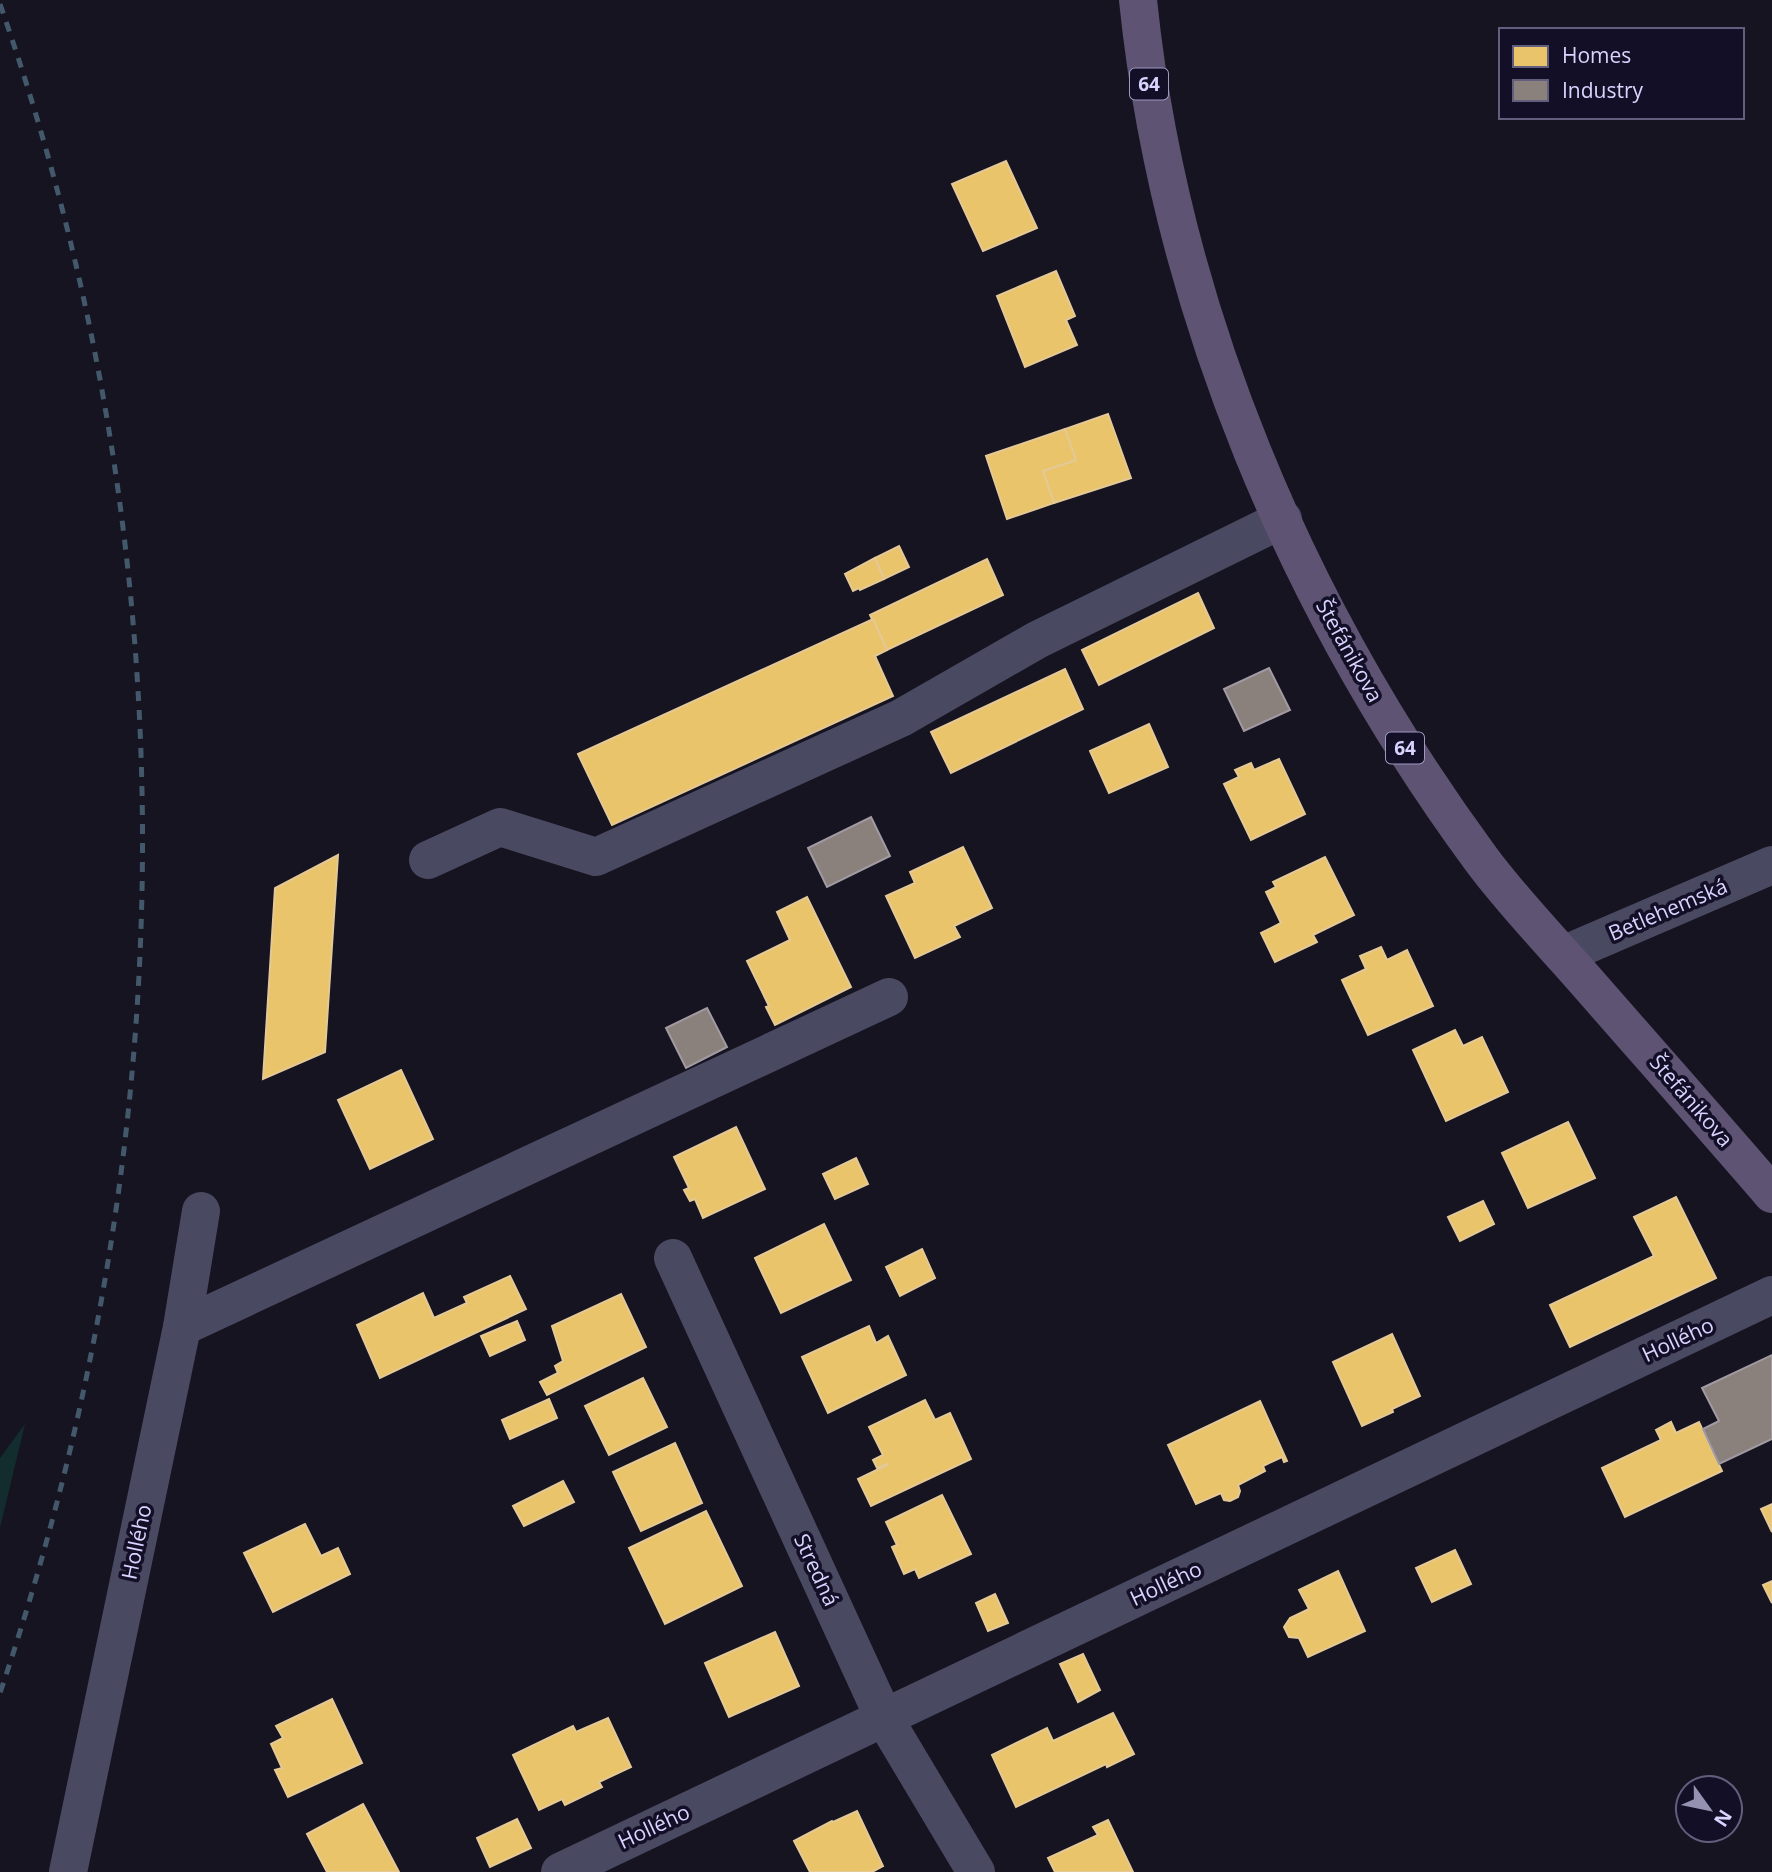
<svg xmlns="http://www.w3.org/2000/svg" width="1772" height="1872" font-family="'Open Sans',sans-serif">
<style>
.green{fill:#132c2d}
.homes{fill:#e9c46a;stroke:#e4c997;stroke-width:2}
.industry{fill:#8a817c;stroke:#a29aa3;stroke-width:2}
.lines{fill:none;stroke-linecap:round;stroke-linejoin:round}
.minor{stroke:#4a4962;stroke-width:38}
.major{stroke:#5e5373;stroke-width:38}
.rail{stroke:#43596b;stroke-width:5;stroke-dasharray:10 9;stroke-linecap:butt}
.labels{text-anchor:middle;stroke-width:7;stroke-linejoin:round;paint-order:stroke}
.shield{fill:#130f26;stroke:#9e99be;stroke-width:2}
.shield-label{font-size:19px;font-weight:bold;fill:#d9d4ff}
.street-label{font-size:21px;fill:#d9d4ff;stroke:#130f26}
</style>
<rect width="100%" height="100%" fill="#161421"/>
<polygon class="green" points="25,1424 0,1528 0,1458"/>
<g class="homes">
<polygon points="1006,161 1037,228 983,251 952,184"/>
<polygon points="1056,271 1075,316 1066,320 1077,345 1025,367 997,296"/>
<polygon points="1108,414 1131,478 1054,503 1043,471 1076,460 1065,429"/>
<polygon points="1065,429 1076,460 1043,471 1054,503 1007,519 986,456"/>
<polygon points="899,546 909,567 884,579 875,558"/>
<polygon points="875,558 884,579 860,590 859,588 853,591 845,574"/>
<polygon points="987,559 1003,595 887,650 870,615"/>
<polygon points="1198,593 1214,628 1099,685 1082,650"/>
<polygon points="873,619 887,650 875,656 893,696 612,825 578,754"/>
<polygon points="1065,669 1083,709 951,773 931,732"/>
<polygon points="1149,724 1168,767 1109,793 1090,751"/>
<polygon points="1279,759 1305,814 1251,840 1224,784 1239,777 1235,770 1251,763 1254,770"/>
<polygon points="963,847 992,908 954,926 960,937 915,958 886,896 915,883 910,872"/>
<polygon points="338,855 325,1052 263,1079 275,888"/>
<polygon points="1325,857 1354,915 1313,935 1317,942 1275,962 1261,933 1281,923 1266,892 1276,887 1273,882"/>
<polygon points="807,897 851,987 775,1025 766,1007 769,1006 747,961 790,940 777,912"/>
<polygon points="1381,947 1387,960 1407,950 1433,1006 1368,1035 1342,980 1366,969 1360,956"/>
<polygon points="1455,1030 1463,1046 1482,1037 1508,1092 1446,1121 1413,1050"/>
<polygon points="401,1070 433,1139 370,1169 338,1100"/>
<polygon points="1568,1122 1595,1178 1528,1208 1502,1153"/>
<polygon points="736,1127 765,1189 703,1218 695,1199 690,1201 684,1190 689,1188 674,1157"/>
<polygon points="856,1158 868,1184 835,1199 823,1174"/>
<polygon points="1676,1197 1716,1278 1570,1347 1550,1305 1654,1256 1634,1217"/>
<polygon points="1483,1201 1494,1224 1460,1241 1448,1217"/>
<polygon points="824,1224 851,1280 781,1313 755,1258"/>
<polygon points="922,1249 935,1278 900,1296 886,1267"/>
<polygon points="510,1276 526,1309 380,1378 357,1325 423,1293 434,1318 467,1303 464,1297"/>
<polygon points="621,1294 646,1347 547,1395 540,1382 558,1373 555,1366 563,1361 552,1326"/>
<polygon points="517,1321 525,1340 490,1356 481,1336"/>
<polygon points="869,1326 876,1343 888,1336 906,1375 828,1413 802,1357"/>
<polygon points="1392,1334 1420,1396 1392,1409 1393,1412 1362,1426 1333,1362"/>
<polygon points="643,1378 667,1427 609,1455 585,1406"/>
<polygon points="549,1399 557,1418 510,1439 502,1420"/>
<polygon points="925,1400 935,1420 950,1413 971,1459 871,1506 858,1479 887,1465 887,1464 877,1468 873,1460 883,1455 869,1427"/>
<polygon points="1260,1401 1287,1461 1284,1462 1282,1457 1263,1466 1265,1471 1238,1485 1240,1491 1238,1497 1230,1501 1224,1500 1221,1493 1196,1504 1168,1445"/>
<polygon points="1671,1422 1676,1433 1699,1422 1722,1471 1625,1517 1602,1468 1661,1440 1656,1430"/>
<polygon points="675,1443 702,1503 641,1531 613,1472"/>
<polygon points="563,1481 574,1502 524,1526 513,1506"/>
<polygon points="942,1495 971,1554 919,1578 915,1569 904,1574 892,1547 897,1545 886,1522"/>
<polygon points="1772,1504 1772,1532 1761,1509"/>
<polygon points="706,1511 742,1586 665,1624 629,1548"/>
<polygon points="305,1524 321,1556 338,1548 350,1574 273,1612 244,1553"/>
<polygon points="1455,1550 1471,1584 1432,1602 1416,1568"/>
<polygon points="1338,1571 1365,1631 1308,1657 1299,1638 1289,1637 1284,1627 1290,1618 1309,1609 1299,1590"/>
<polygon points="1772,1581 1772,1603 1763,1585"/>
<polygon points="995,1594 1008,1623 988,1631 976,1603"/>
<polygon points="775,1632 799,1686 729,1717 705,1663"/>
<polygon points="1083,1654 1100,1690 1078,1702 1060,1664"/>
<polygon points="332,1699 362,1763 288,1797 275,1770 282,1768 271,1744 283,1738 276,1726"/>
<polygon points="1113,1713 1134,1754 1107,1767 1106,1764 1016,1807 992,1755 1047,1728 1053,1741"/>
<polygon points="608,1718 631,1767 599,1782 602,1787 565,1805 562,1799 539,1810 513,1755 573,1726 576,1732"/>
<polygon points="363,1804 399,1872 327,1872 307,1834"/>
<polygon points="857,1811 883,1866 872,1872 810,1872 794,1841 832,1821 833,1822"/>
<polygon points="517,1819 531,1848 490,1867 477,1838"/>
<polygon points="1108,1820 1133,1872 1055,1872 1048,1858 1098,1835 1093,1827"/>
</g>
<g class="industry">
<polygon points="1269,668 1290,710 1244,731 1224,689"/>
<polygon points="871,817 890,856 827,887 808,848"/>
<polygon points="707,1008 727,1047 686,1068 666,1028"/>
<polygon points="1772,1355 1772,1439 1719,1464 1703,1429 1719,1421 1702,1388"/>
</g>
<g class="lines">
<g class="minor">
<polyline points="428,860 500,827 596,857 901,718 1037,640 1283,519"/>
<polyline points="1563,955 1772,865"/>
<polyline points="673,1258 884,1718 976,1872"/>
<polyline points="182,1327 889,997"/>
<polyline points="68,1872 182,1327 201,1211"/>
<polyline points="560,1872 1772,1295"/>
</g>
<path class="major" d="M 1138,0 C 1170,310 1297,609 1481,859 C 1512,901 1550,940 1585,980 C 1647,1051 1710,1122 1772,1194"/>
<path class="rail" d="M 0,4 C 193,556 187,1140 0,1693"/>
</g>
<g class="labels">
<g class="shield">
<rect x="1130" y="68.5" width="38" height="31" rx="5"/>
<rect x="1386" y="732.5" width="38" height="31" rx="5"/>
</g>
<g class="shield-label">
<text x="1149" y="91">64</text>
<text x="1405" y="755">64</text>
</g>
<g class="street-label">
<text transform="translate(1349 651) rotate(61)" y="7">Štefánikova</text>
<text transform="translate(1668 910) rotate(-23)" y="7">Betlehemská</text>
<text transform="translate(1691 1101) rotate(49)" y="7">Štefánikova</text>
<text transform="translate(1678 1340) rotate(-25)" y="7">Hollého</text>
<text transform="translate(137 1542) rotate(-78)" y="7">Hollého</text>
<text transform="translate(816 1570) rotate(65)" y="7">Stredná</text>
<text transform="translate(1166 1584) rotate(-25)" y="7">Hollého</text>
<text transform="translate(654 1827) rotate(-25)" y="7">Hollého</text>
</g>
</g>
<rect x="1499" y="28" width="245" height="91" fill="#130f26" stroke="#625e7d" stroke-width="2"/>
<rect x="1513" y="46" width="35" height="21" fill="#e9c46a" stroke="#625e7d" stroke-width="2"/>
<text x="1562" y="63" font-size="21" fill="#d9d4ff">Homes</text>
<rect x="1513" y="80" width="35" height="21" fill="#8a817c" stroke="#625e7d" stroke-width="2"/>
<text x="1562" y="98" font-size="21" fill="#d9d4ff">Industry</text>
<g transform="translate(1709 1809) rotate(123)"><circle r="33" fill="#130f26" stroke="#625e7d" stroke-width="2"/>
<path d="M0-5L12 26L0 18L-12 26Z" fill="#9591b1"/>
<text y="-10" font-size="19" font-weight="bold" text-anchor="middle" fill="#d9d4ff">N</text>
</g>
</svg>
